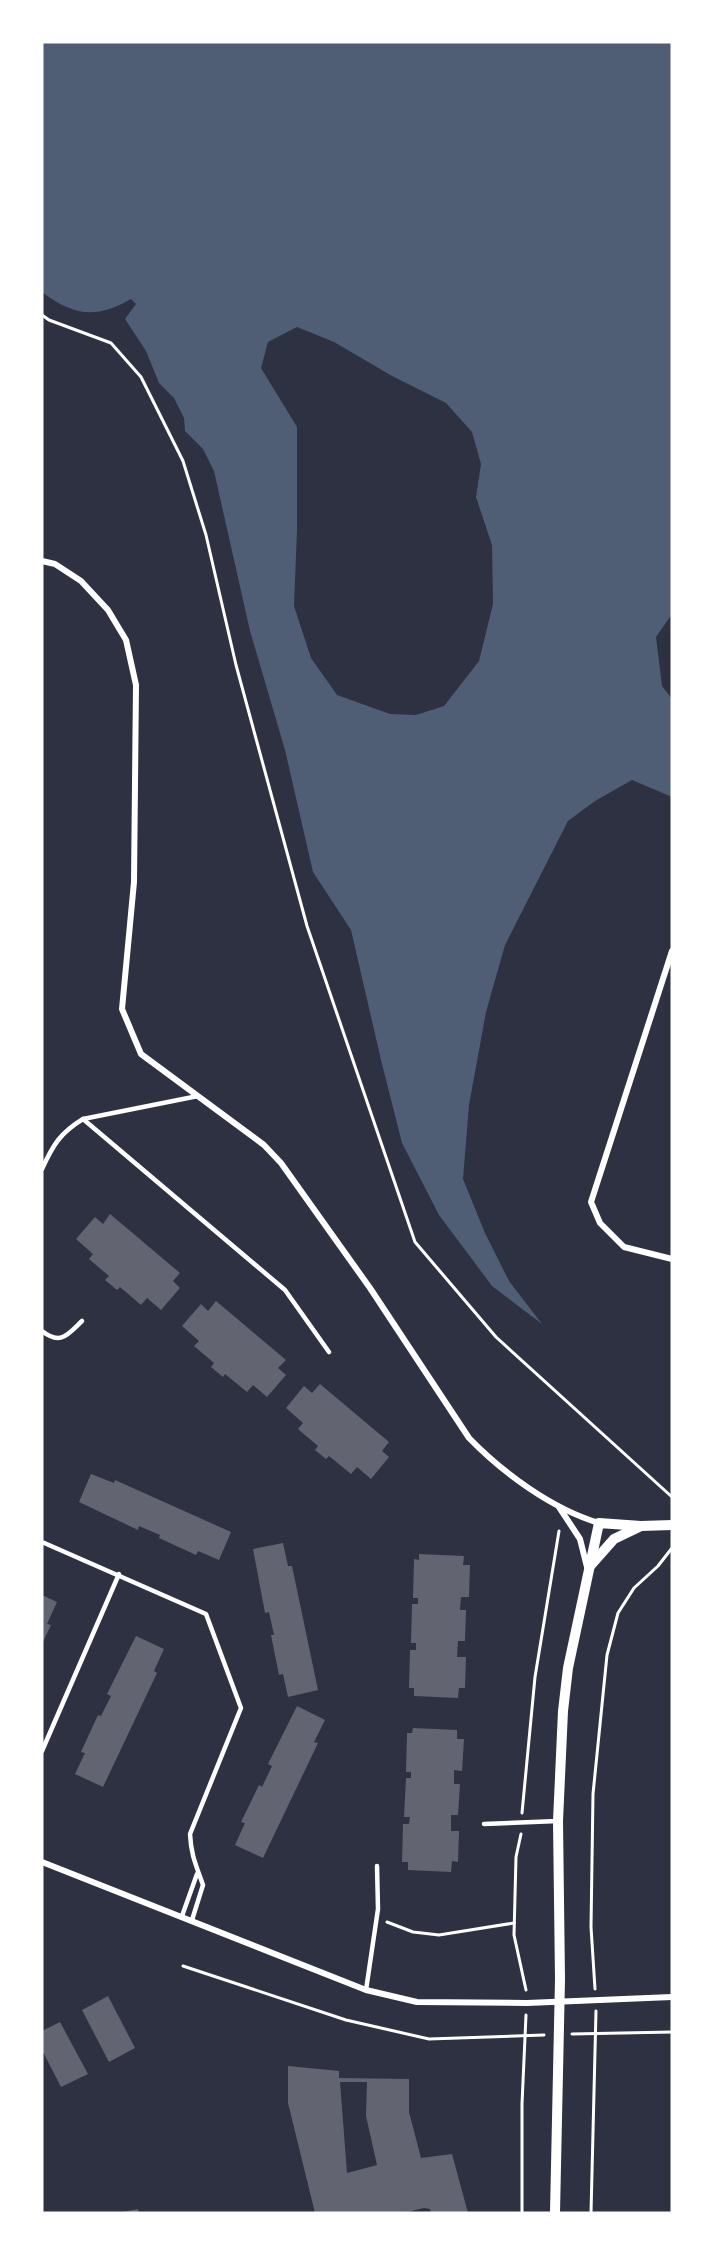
<svg xmlns="http://www.w3.org/2000/svg" width="714" height="2255" font-family="'Golos Text',sans-serif">
<style>
.water{fill:#4f5d75;fill-rule:evenodd}
.building{fill:#626471;fill-rule:evenodd}
.lines{fill:none;stroke-linecap:round;stroke-linejoin:round}
.path{stroke:#fff;stroke-width:3}
.service{stroke:#fff;stroke-width:4.5}
.minor{stroke:#fff;stroke-width:6}
.tertiary{stroke:#fff;stroke-width:10}
</style>
<rect width="100%" height="100%" fill="#2d3142"/>
<path class="water" d="M 42,42 L 672,42 L 672,614 L 656,637 L 662,686 L 672,699 L 672,797 L 632,780 L 595,801 L 568,821 L 505,945 L 486,1012 L 469,1105 L 463,1179 L 485,1233 L 509,1281 L 542,1324 L 492,1286 L 439,1215 L 402,1143 L 381,1060 L 351,930 L 313,872 L 285,750 L 250,631 L 214,471 L 203,449 L 185,431 L 184,418 L 174,398 L 159,383 L 146,351 L 125,319 L 136,304 L 131,299 C 97,319 73,316 42,292 ZM 297,327 L 334,342 L 392,376 L 446,403 L 472,432 L 481,464 L 476,497 L 492,545 L 493,604 L 479,661 L 444,706 L 416,715 L 390,714 L 337,695 L 311,658 L 294,606 L 297,530 L 297,427 L 261,368 L 268,342 Z"/>
<g class="building">
<polygon points="110,1214 180,1273 173,1281 180,1288 161,1310 147,1298 141,1305 120,1287 117,1290 105,1280 109,1276 89,1259 93,1254 76,1239 95,1217 103,1224"/>
<polygon points="216,1301 286,1360 278,1368 286,1375 267,1397 253,1385 247,1392 225,1374 223,1377 211,1367 214,1363 194,1346 199,1341 182,1326 201,1304 208,1311"/>
<polygon points="320,1384 389,1442 382,1451 389,1457 371,1479 357,1467 351,1474 329,1456 326,1459 315,1450 318,1446 298,1429 303,1423 286,1408 304,1386 312,1393"/>
<polygon points="91,1474 114,1483 115,1480 231,1532 219,1560 198,1551 196,1555 159,1538 160,1535 139,1526 138,1530 79,1502"/>
<polygon points="283,1543 288,1566 292,1566 318,1690 288,1697 283,1674 279,1675 271,1635 274,1635 269,1612 265,1613 253,1549"/>
<polygon points="419,1554 464,1556 463,1565 470,1565 469,1597 461,1597 460,1610 466,1610 465,1641 458,1641 457,1657 466,1657 465,1688 459,1688 458,1698 414,1696 414,1688 409,1688 410,1650 416,1650 416,1643 411,1643 412,1604 418,1604 418,1598 413,1598 414,1559 419,1560"/>
<polygon points="42,1595 57,1602 47,1624 51,1625 42,1644"/>
<polygon points="136,1636 164,1649 154,1671 157,1673 103,1787 75,1774 85,1753 81,1752 98,1715 101,1716 111,1696 107,1694"/>
<polygon points="297,1706 325,1720 314,1742 318,1743 263,1858 235,1845 245,1823 241,1822 259,1785 262,1787 272,1766 268,1764"/>
<polygon points="413,1728 457,1730 457,1739 464,1739 462,1771 454,1770 454,1784 460,1784 458,1815 451,1815 451,1831 459,1831 458,1862 452,1861 451,1872 408,1870 408,1862 402,1862 403,1824 409,1824 410,1817 404,1817 406,1778 411,1778 411,1772 406,1772 407,1733 412,1733"/>
<polygon points="108,1996 135,2048 109,2062 82,2010"/>
<polygon points="60,2022 88,2074 61,2087 42,2050 42,2031"/>
<path d="M 288,2066 L 339,2071 L 339,2078 L 409,2079 L 409,2112 L 421,2158 L 452,2154 L 468,2213 L 431,2213 L 430,2209 L 424,2208 L 403,2213 L 315,2213 L 288,2103 ZM 340,2082 L 367,2082 L 366,2116 L 377,2165 L 347,2173 Z"/>
<polygon points="138,2209 139,2213 122,2213 122,2212"/>
</g>
<g class="lines">
<g class="path">
<polyline points="42,315 49,320 111,343 141,377 183,461 206,535 236,665 307,926 415,1242 496,1337 672,1497"/>
<polyline points="522,1813 535,1677 559,1531"/>
<polyline points="521,1834 516,1857 514,1935 526,1990"/>
<polyline points="387,1922 413,1932 439,1935 514,1923"/>
<polyline points="183,1966 346,2020 429,2039 544,2035"/>
<polyline points="595,1989 591,1927 593,1794 607,1655 618,1613 634,1588 658,1566 672,1548"/>
<polyline points="572,2034 672,2032"/>
<polyline points="522,2213 522,2104 526,2015"/>
<polyline points="591,2213 596,2011"/>
</g>
<g class="service">
<polyline points="83,1119 285,1290 329,1352"/>
<path d="M 42,1169 C 53,1145 60,1133 83,1119 L 198,1096"/>
<path d="M 42,1331 C 61,1346 68,1334 82,1321"/>
<path d="M 42,1542 L 206,1614 L 241,1708 L 190,1834 C 191,1855 196,1865 203,1885 L 192,1920"/>
<polyline points="42,1751 119,1574"/>
<polyline points="484,1824 558,1821"/>
<polyline points="182,1916 197,1874"/>
<polyline points="366,1990 378,1909 377,1866"/>
</g>
<g class="minor">
<path d="M 42,561 L 55,564 L 81,581 L 108,610 L 126,640 L 136,685 L 134,882 L 122,1009 L 141,1054 L 264,1145 L 281,1163 L 370,1288 L 469,1438 C 503,1473 552,1509 599,1523"/>
<polyline points="672,951 591,1202 600,1223 624,1247 672,1259"/>
<polyline points="559,1507 580,1539 587,1567"/>
<polyline points="42,1862 366,1990 417,2002 527,2003 672,1997"/>
</g>
<g class="tertiary">
<polyline points="591,1565 614,1539 639,1527"/>
<polyline points="555,2213 560,1979 558,1821 563,1711 568,1668 599,1523 641,1526 672,1525"/>
</g>
</g>
<rect width="714" height="2255" fill="none" stroke="#ffffff" stroke-width="87"/>
</svg>
